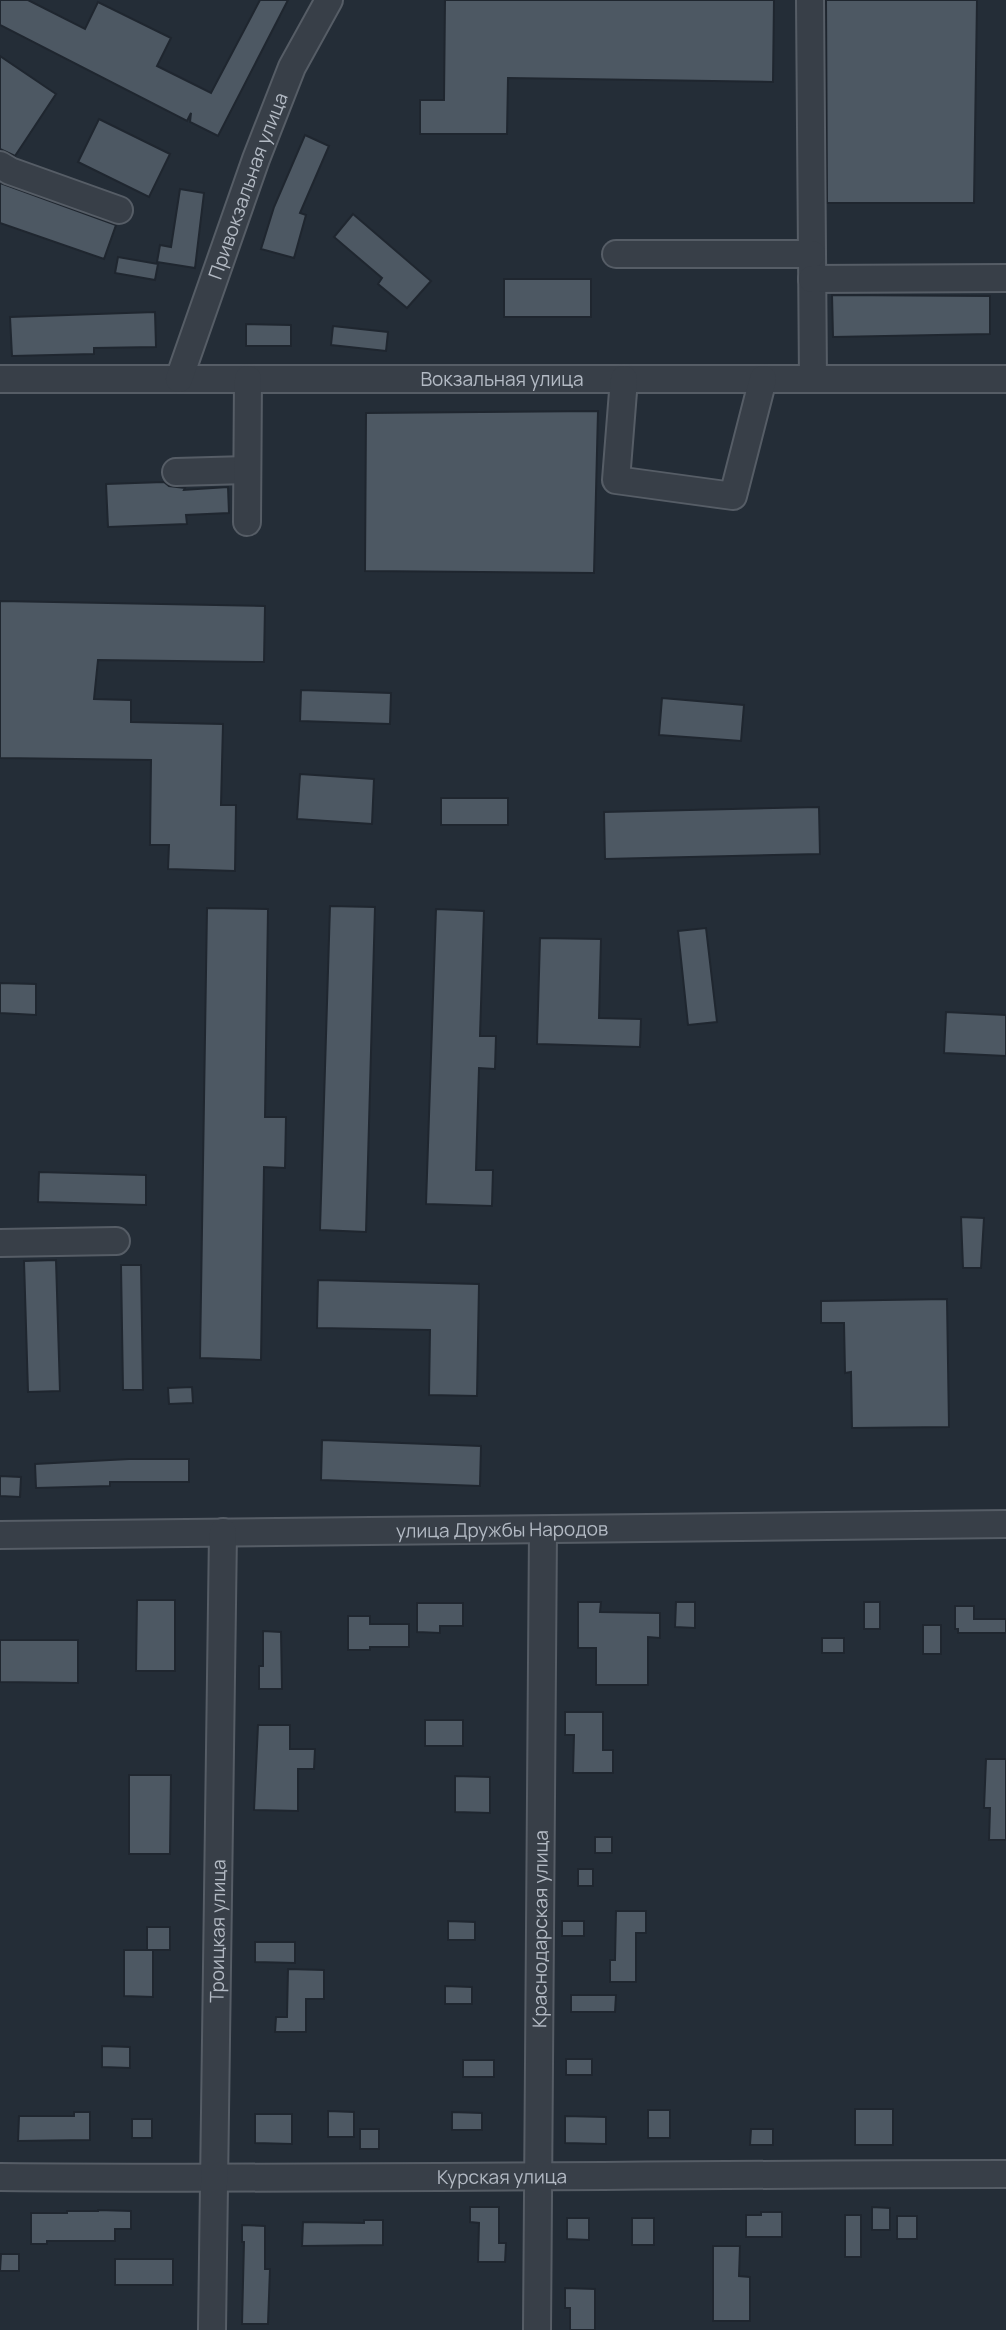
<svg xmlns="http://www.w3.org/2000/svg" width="1006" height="2330" font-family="Manrope,sans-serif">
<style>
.building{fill:#4d5863;stroke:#1f262f;stroke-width:2}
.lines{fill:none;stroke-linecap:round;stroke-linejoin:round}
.minor-casing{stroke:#565d66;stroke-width:30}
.minor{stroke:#383f48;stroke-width:26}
.labels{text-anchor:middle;stroke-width:7;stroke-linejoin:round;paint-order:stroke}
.street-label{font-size:19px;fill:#b3bac4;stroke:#1d242d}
</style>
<rect width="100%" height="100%" fill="#242d37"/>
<g class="building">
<polygon points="0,0 28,0 85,29 98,2 171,38 157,66 211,93 260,0 288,0 218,136 190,122 191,113 187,121 0,25"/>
<polygon points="445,0 774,0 773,82 508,78 507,134 420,134 420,100 444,100"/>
<polygon points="826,0 977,0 974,203 827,203"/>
<polygon points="0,56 56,94 15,156 0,149"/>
<polygon points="99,119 170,154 149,197 78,162"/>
<polygon points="305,135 329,146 300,213 306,215 294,258 261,249 274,207"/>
<polygon points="0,183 116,225 104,259 0,223"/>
<polygon points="180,189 204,193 195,268 157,262 160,245 171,247"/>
<polygon points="353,214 431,281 407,308 378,284 382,278 334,237"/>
<polygon points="118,257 158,264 155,280 115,273"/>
<rect x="504" y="279" width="87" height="38"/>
<polygon points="832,295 990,296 990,334 833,337"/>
<polygon points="155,312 156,347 94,348 94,354 12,356 10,317"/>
<polygon points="246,324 291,325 291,346 246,346"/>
<polygon points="333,326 388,332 386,351 331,345"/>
<polygon points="598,411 594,573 365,571 366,413"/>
<polygon points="164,482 169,486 185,488 184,490 228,487 229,513 186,515 187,524 108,527 106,484"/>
<polygon points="0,601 265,606 264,662 98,660 94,699 131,700 131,722 223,724 221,805 236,805 235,871 168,869 169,845 150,845 151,760 0,758"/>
<polygon points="301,690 391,693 390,724 300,721"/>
<polygon points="662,698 744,705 741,741 659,735"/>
<polygon points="300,774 374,779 372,824 297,819"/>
<rect x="441" y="798" width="67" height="27"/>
<polygon points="819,807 820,854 605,859 604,812"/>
<polygon points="330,906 375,907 366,1232 320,1230"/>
<polygon points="207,908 268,909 265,1117 286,1117 285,1168 264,1167 261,1360 200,1358"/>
<polygon points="436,909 484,911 480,1036 496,1036 495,1069 479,1068 476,1170 493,1170 492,1206 426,1204"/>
<polygon points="706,928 717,1022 688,1025 678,931"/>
<polygon points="540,938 601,939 599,1018 641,1019 640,1047 537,1044"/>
<polygon points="0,983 36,984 36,1015 0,1013"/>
<polygon points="946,1012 1006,1015 1006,1056 944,1053"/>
<polygon points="39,1172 146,1175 146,1205 38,1202"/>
<polygon points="961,1217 984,1218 981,1268 963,1268"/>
<polygon points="56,1260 60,1391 28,1392 24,1261"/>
<polygon points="121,1265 141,1265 143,1390 123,1390"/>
<polygon points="318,1280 479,1284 477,1396 429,1395 430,1330 317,1328"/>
<polygon points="947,1299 949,1427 852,1428 851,1372 845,1373 844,1323 821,1323 821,1301"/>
<polygon points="192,1387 193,1403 169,1404 168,1388"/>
<polygon points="322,1440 481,1446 480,1486 321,1480"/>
<polygon points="129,1459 189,1459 189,1482 110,1482 110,1486 36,1488 35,1464"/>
<polygon points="0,1476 21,1477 20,1497 0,1496"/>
<polygon points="137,1600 175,1600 175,1671 136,1671"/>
<polygon points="578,1602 601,1602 600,1612 660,1613 660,1638 648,1637 648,1685 596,1685 596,1648 578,1648"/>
<polygon points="676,1602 695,1602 695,1628 675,1627"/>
<rect x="864" y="1602" width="16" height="27"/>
<polygon points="417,1603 463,1603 463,1626 440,1626 440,1633 417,1632"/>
<polygon points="955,1606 974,1606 974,1619 1006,1619 1006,1633 958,1633 958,1629 955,1629"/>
<polygon points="348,1616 370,1616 370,1624 409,1624 409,1647 370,1647 370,1650 348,1650"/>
<rect x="923" y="1625" width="18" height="29"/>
<polygon points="263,1631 281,1632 282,1689 259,1689 259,1666 263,1666"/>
<rect x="822" y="1638" width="22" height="15"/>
<polygon points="0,1640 78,1640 78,1683 0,1682"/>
<polygon points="565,1712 603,1712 603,1750 613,1750 613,1773 573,1773 574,1735 565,1735"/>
<rect x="425" y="1720" width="38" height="26"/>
<polygon points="258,1725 290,1725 290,1749 315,1749 314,1769 298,1769 298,1811 254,1810"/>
<polygon points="986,1759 1006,1759 1006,1840 989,1840 990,1808 984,1808"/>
<polygon points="129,1775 171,1775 170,1854 129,1854"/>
<polygon points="455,1776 490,1777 490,1813 455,1812"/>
<rect x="595" y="1837" width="17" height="16"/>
<rect x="578" y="1869" width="15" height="17"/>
<polygon points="616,1911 646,1911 646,1933 636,1933 636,1982 610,1982 610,1960 615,1960"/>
<polygon points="448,1921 475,1922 475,1940 448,1940"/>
<rect x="562" y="1921" width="22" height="15"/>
<rect x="147" y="1927" width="23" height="23"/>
<polygon points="255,1942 295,1942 295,1963 255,1962"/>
<polygon points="124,1950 153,1950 153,1997 124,1996"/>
<polygon points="288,1969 324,1970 324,1999 306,1999 306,2032 275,2032 276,2017 287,2017"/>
<polygon points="445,1986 472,1987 472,2004 445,2004"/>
<polygon points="571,1995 616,1995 615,2012 571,2012"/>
<polygon points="102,2046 130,2047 130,2068 102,2067"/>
<rect x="566" y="2059" width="26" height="16"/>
<rect x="463" y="2060" width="31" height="17"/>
<rect x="855" y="2109" width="38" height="36"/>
<rect x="648" y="2110" width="22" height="28"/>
<polygon points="328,2111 354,2112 354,2137 328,2137"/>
<polygon points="74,2112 90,2112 90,2140 18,2141 19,2116 74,2116"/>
<polygon points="452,2112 482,2113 482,2130 452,2130"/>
<polygon points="255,2114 292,2114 292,2144 255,2143"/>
<polygon points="565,2116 606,2117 606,2144 565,2143"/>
<rect x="132" y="2119" width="20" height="19"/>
<rect x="360" y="2129" width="19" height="20"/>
<polygon points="751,2129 773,2129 773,2145 750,2145"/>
<polygon points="470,2207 499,2207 499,2243 506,2243 505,2262 478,2262 479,2223 470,2222"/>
<polygon points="872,2207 890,2208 890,2230 872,2230"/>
<polygon points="98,2210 131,2211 131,2229 115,2229 115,2241 47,2241 47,2244 31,2244 31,2213 67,2213 67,2211 98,2211"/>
<polygon points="761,2212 782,2212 782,2237 746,2237 746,2215 761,2215"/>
<rect x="845" y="2215" width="16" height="42"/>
<rect x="897" y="2216" width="20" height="23"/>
<polygon points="567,2218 589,2218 589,2240 567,2239"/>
<rect x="632" y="2218" width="22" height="27"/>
<polygon points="364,2220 383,2220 383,2245 302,2246 303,2222 364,2223"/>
<polygon points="242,2225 265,2226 265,2269 270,2269 268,2324 242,2324 244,2242 242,2242"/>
<polygon points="713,2246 740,2246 739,2276 750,2277 750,2321 713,2321"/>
<polygon points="1,2254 19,2254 19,2271 0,2271"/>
<rect x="115" y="2259" width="58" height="26"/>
<polygon points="565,2288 595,2289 595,2330 570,2330 570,2308 565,2308"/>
</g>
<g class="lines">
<g class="minor-casing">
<g id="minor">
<polyline points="810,0 813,379"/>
<polyline points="0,165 10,171 119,210"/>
<polyline points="616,254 812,254"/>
<polyline points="812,279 1006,278"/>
<path id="s1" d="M 0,379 L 1006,379"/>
<path id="s2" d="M 179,379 L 256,159 L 292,67 L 329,0"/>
<polyline points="624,379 616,480 733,496 763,379"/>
<polyline points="176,472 247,470"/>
<polyline points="247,522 248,379"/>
<polyline points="0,1243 116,1241"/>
<path id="s3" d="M 0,1535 L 1006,1524"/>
<path id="s4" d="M 0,2177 C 335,2180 671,2174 1006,2174"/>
<path id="s5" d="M 212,2330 L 223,1532"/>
<path id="s6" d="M 537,2330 L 543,1530"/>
</g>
</g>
<use href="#minor" class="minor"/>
</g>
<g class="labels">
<g class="street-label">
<text dy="7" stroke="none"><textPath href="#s2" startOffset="205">Привокзальная улица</textPath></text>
<text dy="7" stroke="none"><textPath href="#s1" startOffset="502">Вокзальная улица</textPath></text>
<text dy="7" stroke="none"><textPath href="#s3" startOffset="502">улица Дружбы Народов</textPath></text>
<text dy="7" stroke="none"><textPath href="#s6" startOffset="401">Краснодарская улица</textPath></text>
<text dy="7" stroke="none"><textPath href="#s5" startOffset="399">Троицкая улица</textPath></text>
<text dy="7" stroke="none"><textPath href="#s4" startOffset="502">Курская улица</textPath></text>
</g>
</g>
</svg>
